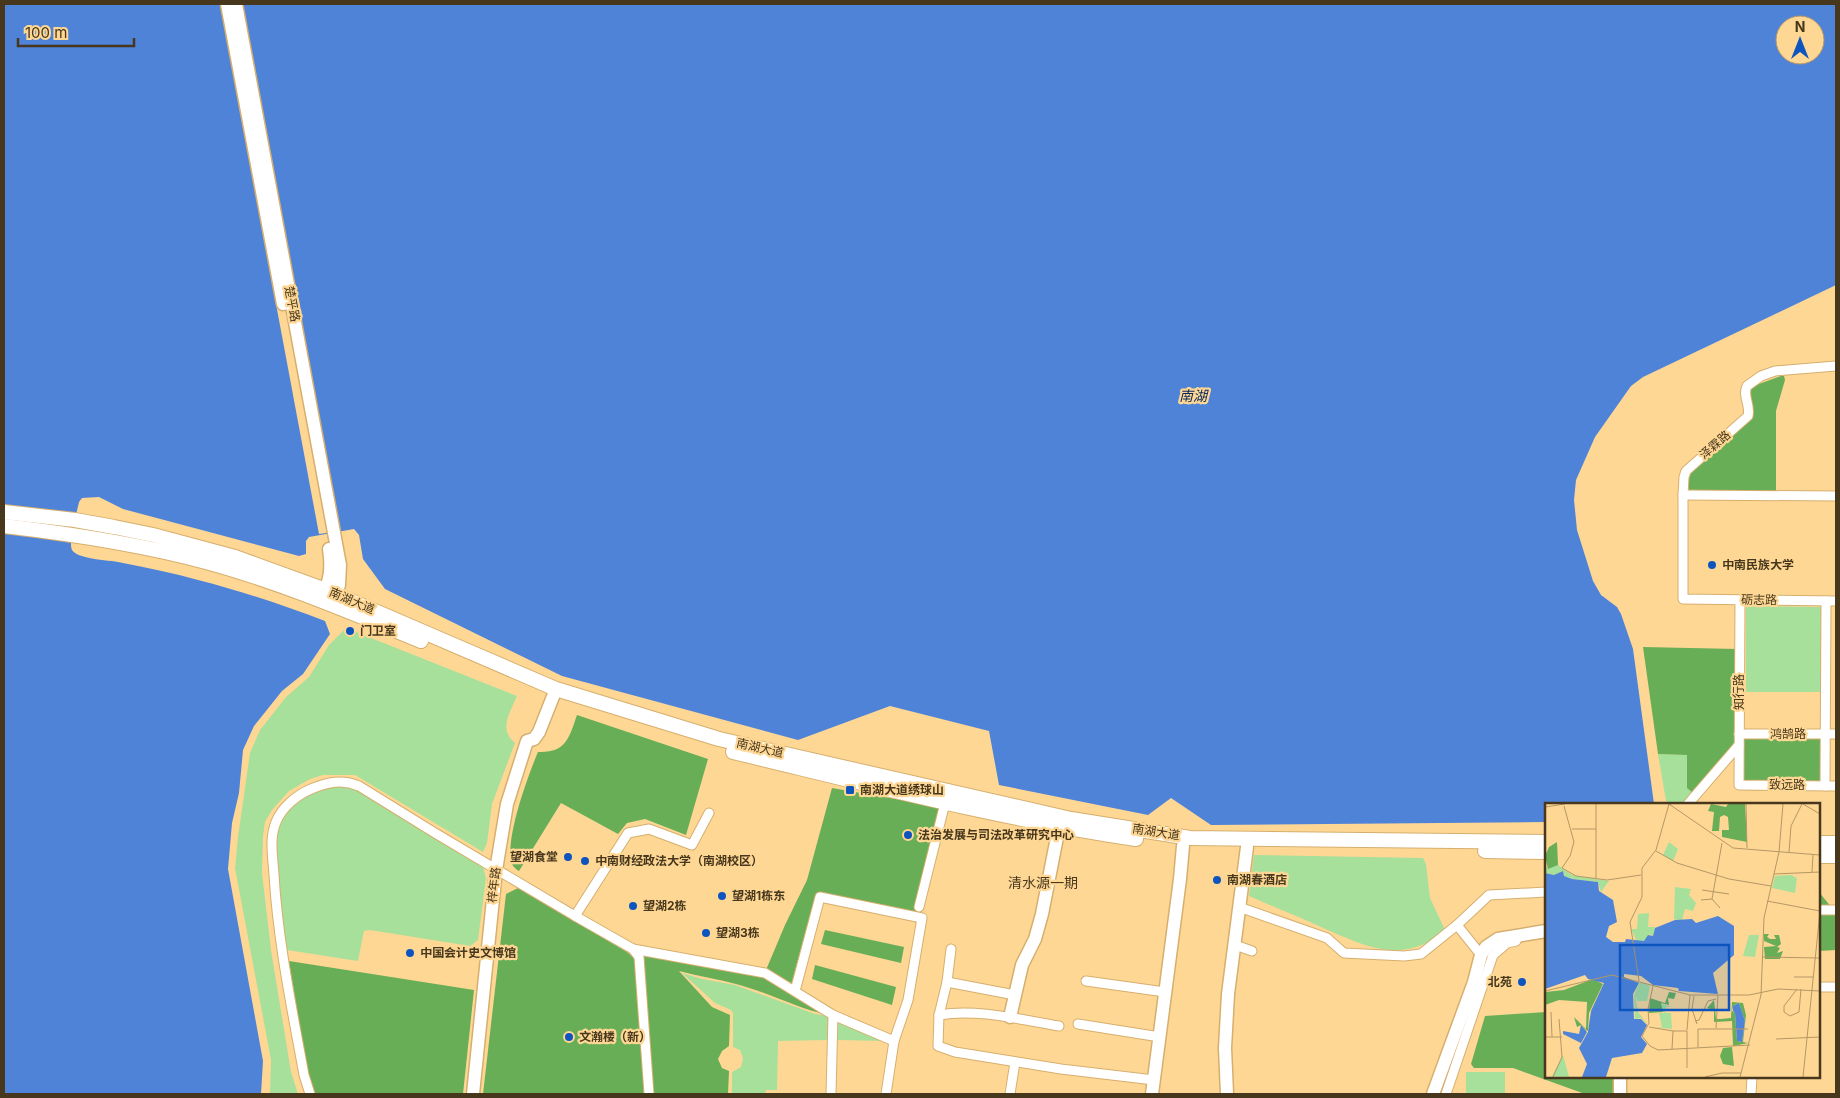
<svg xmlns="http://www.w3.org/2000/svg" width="1840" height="1098" font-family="Inter,'Noto Sans SC',sans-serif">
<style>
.green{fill:#a7e09a}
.forest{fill:#67ae56}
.water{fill:#4f83d8;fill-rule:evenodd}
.pier{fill:#fed795}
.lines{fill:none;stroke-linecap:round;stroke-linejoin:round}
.street-casing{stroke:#d6af6e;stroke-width:11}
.secondary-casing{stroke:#d6af6e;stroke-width:15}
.primary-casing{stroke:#d6af6e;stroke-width:16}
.street{stroke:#fff;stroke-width:9}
.secondary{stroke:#fff;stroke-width:12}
.primary{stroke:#fff;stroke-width:14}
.poi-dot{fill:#0e54bf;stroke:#fed795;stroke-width:2}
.labels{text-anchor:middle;stroke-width:4.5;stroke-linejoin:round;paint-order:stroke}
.street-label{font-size:12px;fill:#47371c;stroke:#fed795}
.poi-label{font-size:12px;font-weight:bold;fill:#47371c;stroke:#fed795;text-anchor:start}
.water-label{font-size:14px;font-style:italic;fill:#06275d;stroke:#fed795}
.neighbourhood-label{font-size:14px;fill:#47371c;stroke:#fed795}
.inset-road{fill:none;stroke:#b59765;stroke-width:1}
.view{fill:#0e54bf;fill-opacity:0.15;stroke:#0e54bf;stroke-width:2.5}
.inset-edge{fill:none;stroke:#47371c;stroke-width:2.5}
</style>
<rect width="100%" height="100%" fill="#fed795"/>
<g class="green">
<polygon points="1746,606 1822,607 1821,692 1746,692"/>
<path d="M 346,628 L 517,696 C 510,713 498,729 515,743 L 492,804 L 487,843 L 483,852 L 355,775 L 323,775 L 310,779 L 289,791 L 272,810 L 265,822 L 263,836 L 262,873 L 271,950 L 291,1072 L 298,1094 L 270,1094 L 271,1060 L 235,868 L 238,837 L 250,753 L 260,730 L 286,697 L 309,677 L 329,645 Z"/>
<polygon points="1658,754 1687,755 1687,787 1693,793 1683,804 1668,804 1666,801"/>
<polygon points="341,784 356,788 483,867 486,878 478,940 470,946 370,930 364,931 358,961 287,950 279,895 276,845 277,828 283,815 291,805 312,792"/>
<path d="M 1254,855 L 1423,858 L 1426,864 L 1430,898 L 1446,932 C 1399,964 1370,948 1323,928 C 1299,917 1274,907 1249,896 Z"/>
<polygon points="682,973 702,979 735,985 815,1014 828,1016 827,1040 778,1041 777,1090 766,1090 765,1094 732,1094 732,1072 741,1067 743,1058 740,1050 733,1047 733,1013 731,1010 715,1003"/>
<polygon points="837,1020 889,1041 837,1040"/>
<rect x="1466" y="1072" width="39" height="22"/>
</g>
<g class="forest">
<path d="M 1781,376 L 1784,376 L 1785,380 L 1776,411 L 1776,491 L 1689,491 L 1689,478 L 1692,471 L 1752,414 C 1755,402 1746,401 1751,387 Z"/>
<polygon points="1643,647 1737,649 1736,744 1693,793 1687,788 1687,755 1658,754"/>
<path d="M 577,715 L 708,759 L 686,835 L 645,819 L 627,823 L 618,834 L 561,803 L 519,871 C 518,871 514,867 513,866 C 502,845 529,773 538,752 C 566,753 569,738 577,715 Z"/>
<rect x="1743" y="739" width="79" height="42"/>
<polygon points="832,788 942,807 920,913 816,893 791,985 766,970 785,925 807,880"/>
<polygon points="518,888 627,952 636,960 644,1094 483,1094 506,894"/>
<polygon points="1819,892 1836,913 1836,950 1819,951"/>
<polygon points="825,930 904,947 901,963 821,944"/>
<path d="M 644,956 L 764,976 L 828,1015 C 796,1008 767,992 736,984 C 717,979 698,976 679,971 L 712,1007 L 730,1015 L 729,1046 L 722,1051 L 718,1059 L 722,1068 L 729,1071 L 728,1094 L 653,1094 Z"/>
<polygon points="289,961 474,990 463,1094 315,1094 306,1065"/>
<polygon points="815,965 896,987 892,1005 812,979"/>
<polygon points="1546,1012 1546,1077 1616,1077 1616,1094 1585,1094 1513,1068 1474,1068 1471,1064 1485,1016"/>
</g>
<path class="water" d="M 4,4 L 1836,4 L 1836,285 L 1643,377 L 1631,386 L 1595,437 L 1576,480 L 1574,500 L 1577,530 L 1593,581 L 1601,595 L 1617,607 L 1621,614 L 1633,649 L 1654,804 L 1546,804 L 1546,822 L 1211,825 L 1171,798 L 1148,815 L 999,785 L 989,731 L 890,706 L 798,740 L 562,676 L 385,589 L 363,559 L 359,535 L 354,529 L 309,537 L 306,541 L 306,554 L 299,556 L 123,509 L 99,497 L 82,498 L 79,502 C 77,512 68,542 72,550 C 78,560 113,560 123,563 C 148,568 173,573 198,580 C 241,591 283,605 325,621 L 330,634 L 303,674 L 282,691 L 254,726 L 243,750 L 239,793 L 232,823 L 228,869 L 263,1061 L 261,1094 L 4,1094 ZM 1785,25 L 1815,25 L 1815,55 L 1785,55 Z"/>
<polygon class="pier" points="220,4 242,4 340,531 319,534"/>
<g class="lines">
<g class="street-casing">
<g id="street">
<path d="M 1836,366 L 1775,371 L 1761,376 L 1747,386 C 1742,396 1751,405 1748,416 L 1686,471 L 1684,477 L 1683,495 L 1683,599 L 1836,601"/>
<polyline points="1683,495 1836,496"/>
<polyline points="1740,600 1739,785 1836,786"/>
<polyline points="1739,734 1836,734"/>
<polyline points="1825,786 1826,601"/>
<polyline points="1688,804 1739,745"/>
<polyline points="919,907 945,803"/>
<polyline points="1239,907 1327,938 1344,953 1404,956 1421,954 1457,925 1481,955"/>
<polyline points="1822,910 1836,910"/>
<polyline points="1457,925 1489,895 1546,892"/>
<polyline points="1235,945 1252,951"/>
<polyline points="633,949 765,973 833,1015 831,1094"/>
<polyline points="1086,981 1165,992"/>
<polyline points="947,982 1015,995"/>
<polyline points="1819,987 1836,987"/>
<polyline points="795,991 820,897 922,918 908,1000 894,1041 833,1015"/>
<polyline points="939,1015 947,982 951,949"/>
<polyline points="1078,1024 1160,1037"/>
<path d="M 1059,1026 C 1022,1020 976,1008 939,1015 L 938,1046 L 955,1052 L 1061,1069 L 1154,1080"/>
<path d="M 310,1094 L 304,1075 C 292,1009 278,942 274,875 C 273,857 269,839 276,822 C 282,807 297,795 311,789 C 328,782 342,779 359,786 L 435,833 L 575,916"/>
<polyline points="649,1094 639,957 633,949 575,916 628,833 649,829 692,845 709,813"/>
<polyline points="886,1094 894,1041"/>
<polyline points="1010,1094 1015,1062"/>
<polyline points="1446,1094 1493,955 1507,943 1516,941"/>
<polyline points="1751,1094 1752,1077"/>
</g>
</g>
<g class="secondary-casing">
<g id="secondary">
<polyline points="227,4 283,304"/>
<polyline points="236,4 340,565 339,585 333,602"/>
<path d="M 323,598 C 330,578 332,570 329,549"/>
<polyline points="1010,1017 1022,965 1035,939 1042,914 1059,827"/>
<polyline points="473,1094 496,870 507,804 527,741 534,739 539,732 556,689"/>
<polyline points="1152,1094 1180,879 1183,846"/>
<polyline points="1227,1094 1225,1048 1228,994 1247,847"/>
<polyline points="1433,1094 1474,982 1481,955 1486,947 1498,939 1546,931"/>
<polyline points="1620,1094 1620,1077"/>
</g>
</g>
<g class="primary-casing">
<g id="primary">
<polyline points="4,512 75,520 114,527 153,535 235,557 326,590 556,689 719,739 1071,819 1190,838 1546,842"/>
<path d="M 4,526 C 72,534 140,544 206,562 C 280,582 350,612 421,641"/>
<path d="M 733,752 C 867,784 1000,819 1136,839"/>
<polyline points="1819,843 1836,843"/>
<polyline points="1485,851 1546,852"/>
<polyline points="1819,856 1836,856"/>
</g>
</g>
<use href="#street" class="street"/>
<use href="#secondary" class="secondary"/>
<use href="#primary" class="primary"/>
</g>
<g class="poi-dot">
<circle cx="1712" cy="565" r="5"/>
<circle cx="350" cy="631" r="5"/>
<rect x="845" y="785" width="10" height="10" rx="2.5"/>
<circle cx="908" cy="835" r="5"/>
<circle cx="568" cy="857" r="5"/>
<circle cx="585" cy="861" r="5"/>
<circle cx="1217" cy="880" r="5"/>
<circle cx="722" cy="896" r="5"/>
<circle cx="633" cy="906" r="5"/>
<circle cx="706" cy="933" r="5"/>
<circle cx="410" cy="953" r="5"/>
<circle cx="1522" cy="982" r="5"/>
<circle cx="569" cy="1037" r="5"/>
</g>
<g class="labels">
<g class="street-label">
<text transform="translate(292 304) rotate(79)" y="4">楚平路</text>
<text transform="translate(1715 445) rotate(-41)" y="4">泽霖路</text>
<text transform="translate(1759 600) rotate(1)" y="4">砺志路</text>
<text transform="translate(352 601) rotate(23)" y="4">南湖大道</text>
<text transform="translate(1739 692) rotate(-90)" y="4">知行路</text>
<text x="1788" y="738">鸿鹄路</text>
<text transform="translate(760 748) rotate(13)" y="4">南湖大道</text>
<text x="1787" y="789">致远路</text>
<text transform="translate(1156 832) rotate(9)" y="4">南湖大道</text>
<text transform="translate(494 885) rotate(-83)" y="4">梓年路</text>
</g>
<g class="poi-label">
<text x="1722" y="569">中南民族大学</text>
<text x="360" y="635">门卫室</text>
<text x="860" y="794">南湖大道绣球山</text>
<text x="918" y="839">法治发展与司法改革研究中心</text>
<text x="558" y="861" text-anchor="end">望湖食堂</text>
<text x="595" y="865">中南财经政法大学（南湖校区）</text>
<text x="1227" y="884">南湖春酒店</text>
<text x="732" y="900">望湖1栋东</text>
<text x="643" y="910">望湖2栋</text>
<text x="716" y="937">望湖3栋</text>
<text x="420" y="957">中国会计史文博馆</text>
<text x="1512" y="986" text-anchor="end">北苑</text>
<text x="579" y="1041">文瀚楼（新）</text>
</g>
<g class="water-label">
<text x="1193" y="401">南湖</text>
</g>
<g class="neighbourhood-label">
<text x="1043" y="888">清水源一期</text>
</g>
</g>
<g transform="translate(1545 803)">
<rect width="275" height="275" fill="#fed795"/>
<path d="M 124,39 L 133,46 L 128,58 L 118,52 ZM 13,62 L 27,72 L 64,78 L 56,89 L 53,79 L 27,76 L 19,73 L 18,68 L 9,72 L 0,70 L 0,65 ZM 246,72 L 252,75 L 250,90 L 227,85 L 230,73 ZM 130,84 L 146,86 L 144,92 L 151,100 L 148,108 L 140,106 L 137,118 L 129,116 ZM 104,110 L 103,124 L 110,124 L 108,133 L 104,131 L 100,138 L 92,139 L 86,126 L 92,126 L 93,111 ZM 204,132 L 214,132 L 210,154 L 198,153 ZM 95,179 L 105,183 L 102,198 L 92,198 L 90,191 L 93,209 L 103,222 L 96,215 L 90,216 L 89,192 ZM 115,200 L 127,204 L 121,204 L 120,210 L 126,210 L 127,226 L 110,224 L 117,224 L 114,210 L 119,210 ZM 18,252 L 24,274 L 0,273 L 7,273 Z" fill="#a7e09a"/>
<path d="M 166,1 L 181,4 L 183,1 L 200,1 L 202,39 L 177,34 L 177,27 L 184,27 L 183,14 L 179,12 L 175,14 L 174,28 L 167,28 L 169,9 L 163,8 ZM 12,39 L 13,62 L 3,66 L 0,53 L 4,44 ZM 219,131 L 224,131 L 222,134 L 225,136 L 231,136 L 229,132 L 234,132 L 236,141 L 232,144 L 235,145 L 232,150 L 238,148 L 235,156 L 220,156 L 219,144 L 231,143 L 219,138 ZM 48,176 L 58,181 L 44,210 L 43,228 L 41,227 L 36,222 L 32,224 L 29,214 L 41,226 L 42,199 L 14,197 L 0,202 L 0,189 L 19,187 ZM 124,189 L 131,190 L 129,196 L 123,195 L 124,202 L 116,200 L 118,209 L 104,210 L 105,195 L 120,200 ZM 169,197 L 171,216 L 176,216 L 186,215 L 187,199 L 198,200 L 201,212 L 198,239 L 203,240 L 188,243 L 187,218 L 169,219 L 169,207 L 162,205 ZM 194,200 L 200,218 L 197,239 L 192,238 L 190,210 L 187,208 L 188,203 ZM 187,244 L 189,263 L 178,261 L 175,253 L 178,245 Z" fill="#67ae56" fill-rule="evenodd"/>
<path d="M 18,68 L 19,73 L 27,76 L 53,79 L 54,88 L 68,97 L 72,119 L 64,123 L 61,134 L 68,139 L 80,139 L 81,136 L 99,138 L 103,132 L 108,133 L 110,125 L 130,117 L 147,116 L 151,120 L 173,113 L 189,123 L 189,152 L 168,170 L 173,191 L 134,188 L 133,185 L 108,182 L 96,173 L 79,171 L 79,174 L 94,180 L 88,191 L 89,216 L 96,216 L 102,222 L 96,234 L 102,241 L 97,250 L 67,255 L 61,274 L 37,274 L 42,261 L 34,245 L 43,229 L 46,208 L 59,180 L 43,176 L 40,172 L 0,186 L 0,70 L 9,72 ZM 194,200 L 200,218 L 197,239 L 192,238 L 190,210 L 188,208 L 188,203 ZM 36,222 L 42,229 L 36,240 L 18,231 L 18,228 L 34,231 Z" fill="#4f83d8"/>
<path class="inset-road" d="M 124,1 L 188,45 L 275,52M 201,1 L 202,45M 258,1 L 275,11M 19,3 L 29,39 L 25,53 L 17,65 L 31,73 L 62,77 L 96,72M 0,4 L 20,1M 27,26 L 51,26M 111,48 L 132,60 L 184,76 L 226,83M 244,49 L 246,23 L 257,1M 267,69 L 268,52M 229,71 L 275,69M 51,75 L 51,1M 157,87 L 184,91M 167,96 L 177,40M 156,97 L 167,96 L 175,105M 222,98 L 275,108M 218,154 L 275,155M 249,174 L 268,174M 94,178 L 85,119 L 97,94 L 97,65 L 111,47 L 124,1 L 126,2M 108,183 L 103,206 L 104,220 L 97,233 L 105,243 L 113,247 L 205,242M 252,186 L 239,203 L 239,209 L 245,213 L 254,209 L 256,186M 0,188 L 67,172 L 145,192 L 204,192 L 233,186 L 275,188M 149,193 L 147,206 L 152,221M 6,209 L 7,234M 150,218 L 154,217 L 163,198 L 171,196M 104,224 L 128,228M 171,225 L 173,192M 153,226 L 203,226M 142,227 L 145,192M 128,228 L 142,228 L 142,265M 0,234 L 17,234M 231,236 L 275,234M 153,244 L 153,226M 127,246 L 128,228M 8,274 L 17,254 L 14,216M 160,274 L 177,270 L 196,270M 195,274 L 216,192 L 219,115 L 234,49 L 238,1M 258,274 L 275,109"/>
<path class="view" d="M 75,142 L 184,142 L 184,207 L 75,207 Z"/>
<rect width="275" height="275" class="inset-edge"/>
</g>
<rect width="1840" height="1098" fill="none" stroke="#47371c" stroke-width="10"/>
<g transform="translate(1800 40)"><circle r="24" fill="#fed795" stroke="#b59765"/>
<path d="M0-4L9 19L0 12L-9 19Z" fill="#0e54bf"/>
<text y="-8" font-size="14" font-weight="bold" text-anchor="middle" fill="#47371c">N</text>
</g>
<path d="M18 38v8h116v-8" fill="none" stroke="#47371c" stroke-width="2.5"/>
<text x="25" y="38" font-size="15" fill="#47371c" stroke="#fed795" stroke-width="4" paint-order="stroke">100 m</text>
</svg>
